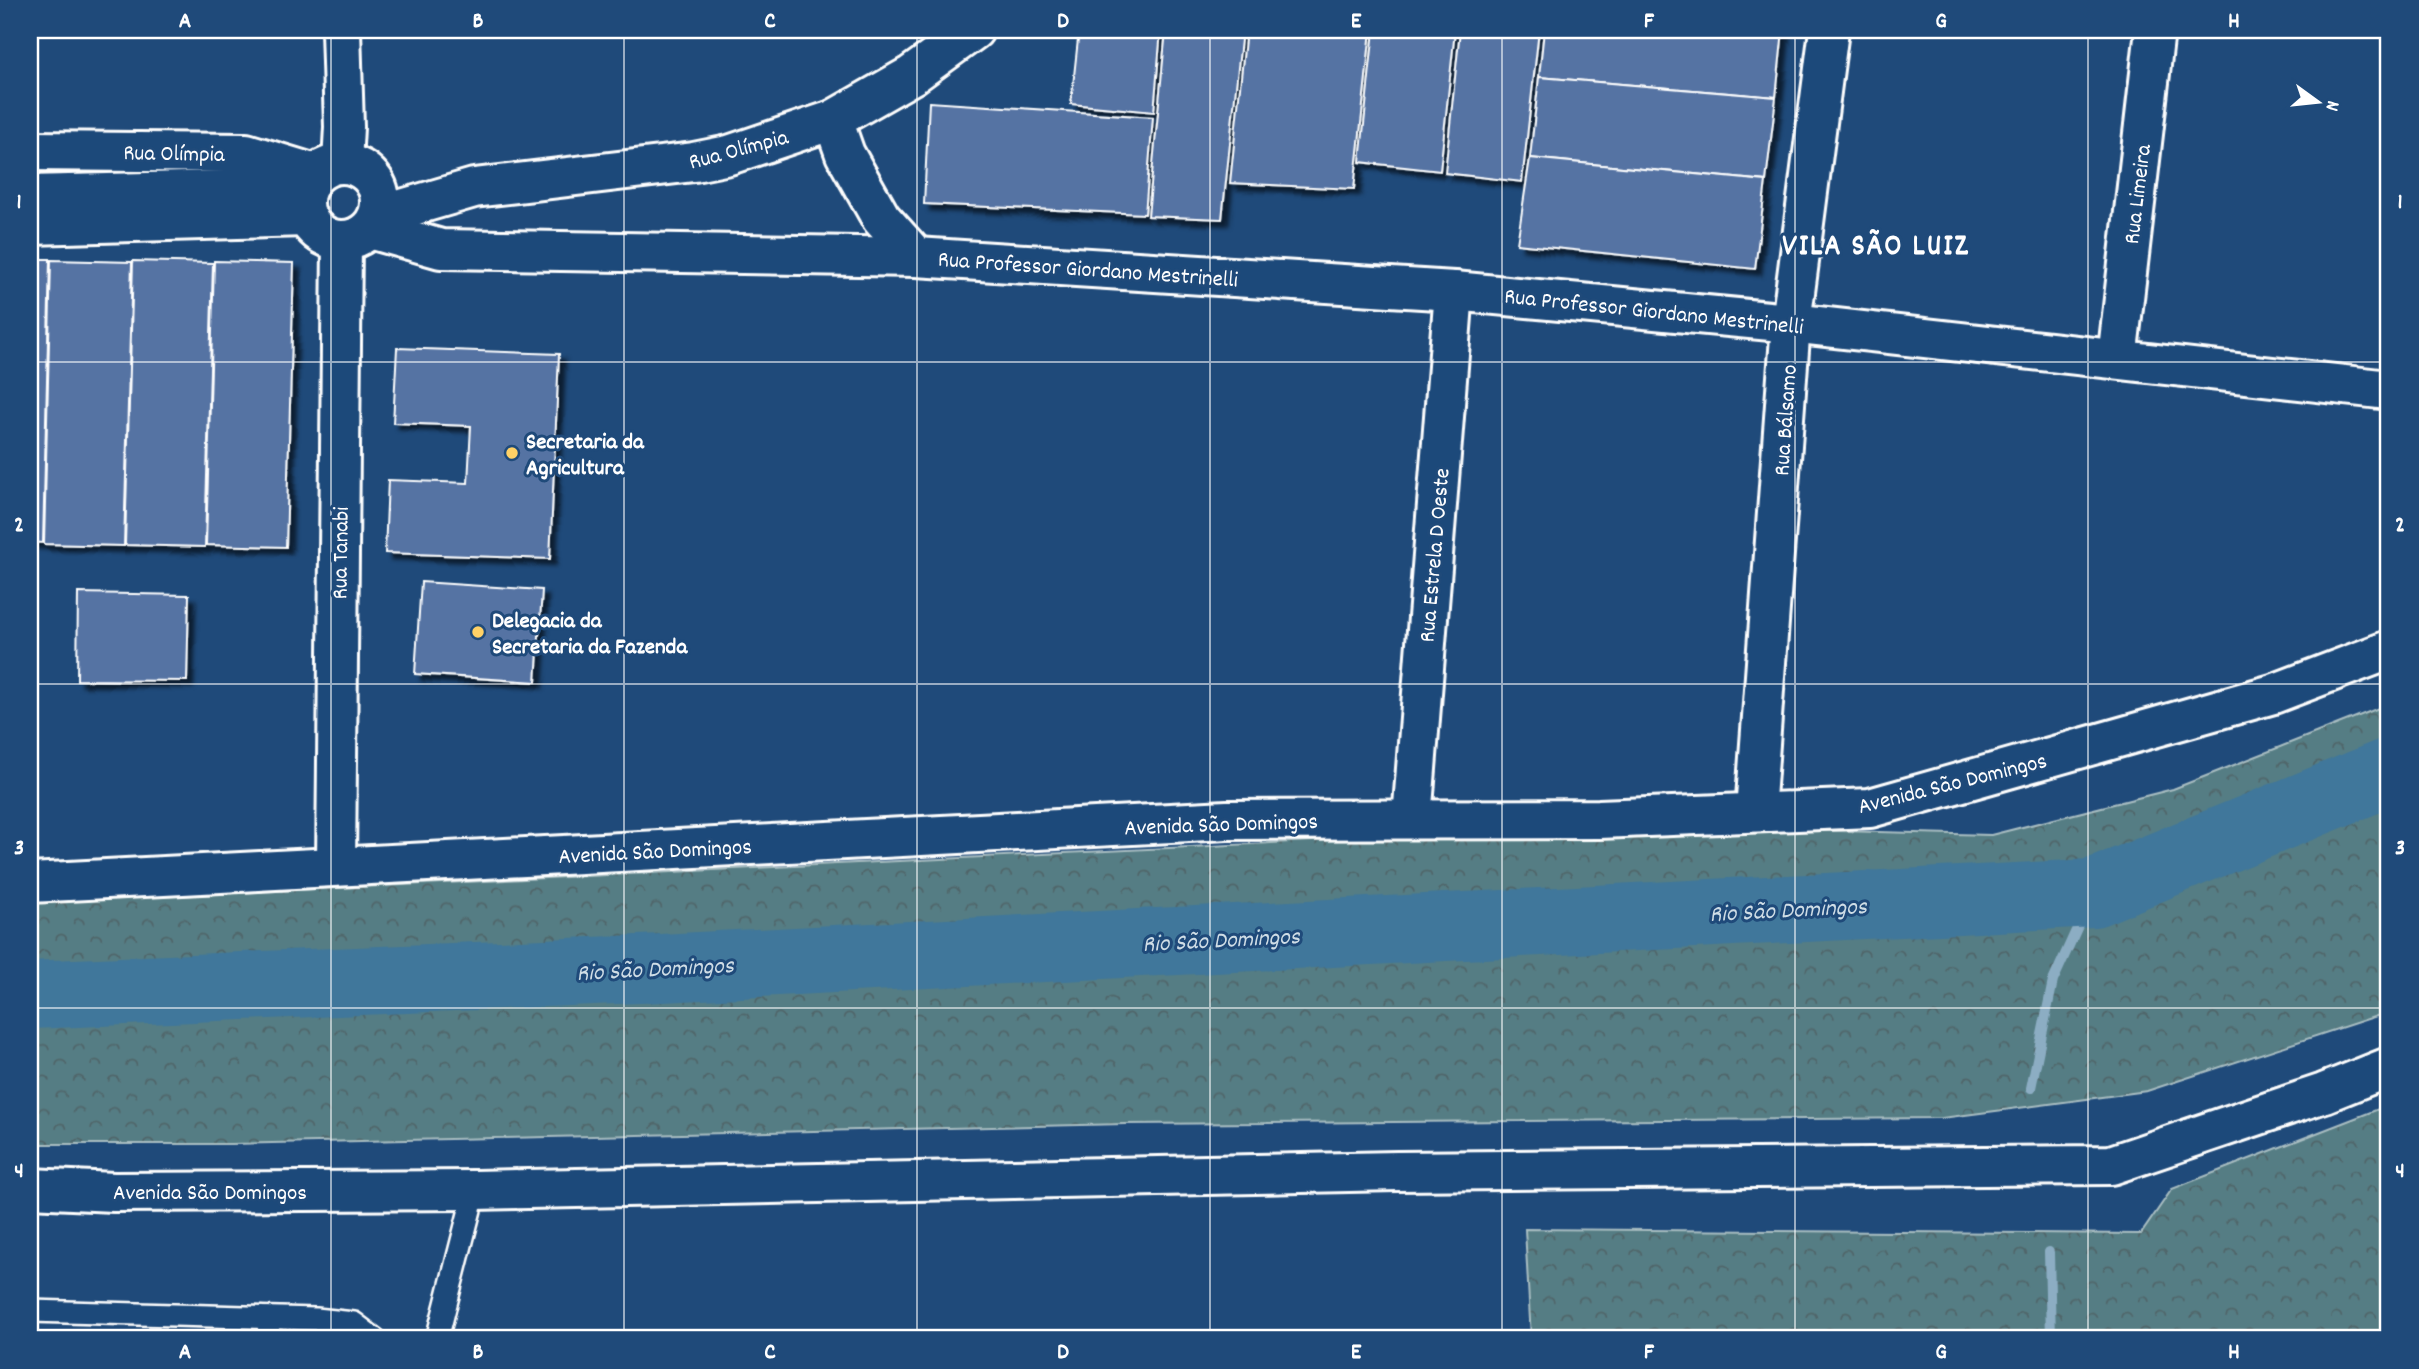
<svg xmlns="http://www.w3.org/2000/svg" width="2419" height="1369" font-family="Dekko,sans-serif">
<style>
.forest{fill:url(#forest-crowns);stroke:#aabec2;stroke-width:2}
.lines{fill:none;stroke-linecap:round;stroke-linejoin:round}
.stream{stroke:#8cadc3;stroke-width:10}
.river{stroke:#3f779b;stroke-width:68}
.building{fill:#5573a3;stroke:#fff;stroke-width:2;filter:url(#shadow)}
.service-casing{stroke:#fff;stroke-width:26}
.minor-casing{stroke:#fff;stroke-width:44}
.tertiary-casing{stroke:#fff;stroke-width:44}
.secondary-casing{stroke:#fff;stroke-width:44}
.service{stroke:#1f4a7a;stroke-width:21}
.minor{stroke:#1f4a7a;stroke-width:38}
.tertiary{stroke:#1f4a7a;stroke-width:38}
.secondary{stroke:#1f4a7a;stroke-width:38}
.grid{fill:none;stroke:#fff;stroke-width:2;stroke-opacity:0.55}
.poi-dot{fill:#ffd166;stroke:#1f4a7a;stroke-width:2.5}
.labels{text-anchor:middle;stroke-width:6;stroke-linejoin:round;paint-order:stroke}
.street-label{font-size:23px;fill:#fff;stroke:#1f4a7a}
.poi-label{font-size:23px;font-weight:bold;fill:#fff;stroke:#1f4a7a;text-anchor:start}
.water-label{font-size:24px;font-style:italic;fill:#cfdde6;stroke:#1f4a7a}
.district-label{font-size:30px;font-weight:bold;letter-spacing:2px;fill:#fff;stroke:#1f4a7a}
.neatline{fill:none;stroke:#fff;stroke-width:2.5}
.grid-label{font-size:23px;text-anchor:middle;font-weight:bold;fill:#fff}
</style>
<defs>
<pattern id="forest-crowns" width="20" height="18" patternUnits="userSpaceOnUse" patternTransform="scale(1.75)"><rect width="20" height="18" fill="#547d84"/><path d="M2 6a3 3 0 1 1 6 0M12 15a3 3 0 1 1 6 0" fill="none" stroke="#506468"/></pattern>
<filter id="shadow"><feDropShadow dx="6" dy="6" stdDeviation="2" flood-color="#0009"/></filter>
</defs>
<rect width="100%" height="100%" fill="#1f4a7a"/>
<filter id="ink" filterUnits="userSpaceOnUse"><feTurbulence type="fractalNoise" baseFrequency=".0143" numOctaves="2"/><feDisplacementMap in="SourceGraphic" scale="14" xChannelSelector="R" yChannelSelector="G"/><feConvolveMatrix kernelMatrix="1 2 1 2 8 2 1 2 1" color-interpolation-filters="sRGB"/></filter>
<g filter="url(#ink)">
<g class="forest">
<polygon points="2389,704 2389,1012 2147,1091 1942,1118 1126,1124 232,1144 30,1144 30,903 1395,837 1768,829 1991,835 2173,789"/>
<polygon points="2389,1105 2389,1339 1531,1339 1525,1229 2141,1234 2172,1189"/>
</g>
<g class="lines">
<g class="stream">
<polyline points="2031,1088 2053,981 2093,893"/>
<polyline points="2049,1252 2051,1339"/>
</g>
<polyline class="river" points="30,995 662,968 2093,893 2389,772"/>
</g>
<g class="building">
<polygon points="1079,30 1161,30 1154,112 1071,104"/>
<polygon points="1166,30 1242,30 1222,219 1148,216"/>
<polygon points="1246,30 1371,30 1354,189 1230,183"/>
<polygon points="1374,30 1455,30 1440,171 1360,162"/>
<polygon points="1460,30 1539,30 1522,182 1445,173"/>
<polygon points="1544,30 1783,30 1776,97 1539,77"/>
<polygon points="1539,77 1776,97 1766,181 1530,158"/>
<polygon points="929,102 1153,117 1145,214 924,204"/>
<polygon points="1530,158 1766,181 1755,269 1517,244"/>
<polygon points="30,259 50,259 43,543 30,542"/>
<polygon points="51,260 132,262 124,546 44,544"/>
<polygon points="133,261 213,263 205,547 125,545"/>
<polygon points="214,261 294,263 286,547 206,545"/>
<polygon points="397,348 559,354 550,559 385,553 388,480 468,483 471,426 393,423"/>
<polygon points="421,582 542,590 536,682 415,674"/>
<polygon points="78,593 189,595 187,681 77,680"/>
</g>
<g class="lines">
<g class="service-casing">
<g id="service">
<polyline points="30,1311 316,1319 354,1323 375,1339"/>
<polyline points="268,1318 269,1339"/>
<polyline points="437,1339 475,1190"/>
</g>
</g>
<g class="minor-casing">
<g id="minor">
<polyline points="341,30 344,127 342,163"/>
<polyline points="833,120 845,154 881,218 916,257"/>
<polyline points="30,151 246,153 315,174"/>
<polyline points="370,229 441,249 916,257 1454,291 1791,323 2389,390"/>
<polyline points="2117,359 2155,30"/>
<polyline points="1755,812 1791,323 1829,30"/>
<polyline points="1412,819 1454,291"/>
<polyline points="336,866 342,241"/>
<polyline points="30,883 1227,820 1599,819 1870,808 2273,694 2389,650"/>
</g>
</g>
<g class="tertiary-casing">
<polyline id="tertiary" points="30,1188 114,1192 475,1190 1397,1171 2111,1165 2324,1093 2389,1067"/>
</g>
<g class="secondary-casing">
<g id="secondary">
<circle cx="342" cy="202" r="38"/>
<polyline points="30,195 307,188"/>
<polyline points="378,216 474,188 694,162 729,155 833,120 912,75 974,30"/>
<polyline points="30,225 307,217"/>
</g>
</g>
<use href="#service" class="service"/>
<use href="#minor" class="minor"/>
<use href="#tertiary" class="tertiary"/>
<use href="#secondary" class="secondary"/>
</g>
</g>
<path class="grid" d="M 331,30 L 331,1339M 624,30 L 624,1339M 917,30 L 917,1339M 1210,30 L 1210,1339M 1502,30 L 1502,1339M 1795,30 L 1795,1339M 2088,30 L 2088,1339M 30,362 L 2389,362M 30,684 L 2389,684M 30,1008 L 2389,1008"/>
<g class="poi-dot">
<circle cx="512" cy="453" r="7"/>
<circle cx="478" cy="632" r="7"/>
</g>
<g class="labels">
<g class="street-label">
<text transform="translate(738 148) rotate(-15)" y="8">Rua Olímpia</text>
<text transform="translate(174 152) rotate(1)" y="8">Rua Olímpia</text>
<text transform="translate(2136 194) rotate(-83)" y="8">Rua Limeira</text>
<text transform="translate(1088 268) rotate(4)" y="8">Rua Professor Giordano Mestrinelli</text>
<text transform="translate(1654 310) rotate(6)" y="8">Rua Professor Giordano Mestrinelli</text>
<text transform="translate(1784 420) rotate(-86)" y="8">Rua Bálsamo</text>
<text transform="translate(339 553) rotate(-89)" y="8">Rua Tanabi</text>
<text transform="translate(1433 555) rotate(-85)" y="8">Rua Estrela D Oeste</text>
<text transform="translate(1952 782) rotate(-14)" y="8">Avenida São Domingos</text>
<text transform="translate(1221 823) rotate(-2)" y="8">Avenida São Domingos</text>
<text transform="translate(655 850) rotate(-3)" y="8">Avenida São Domingos</text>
<text x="210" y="1199">Avenida São Domingos</text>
</g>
<g class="poi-label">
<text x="526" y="448">Secretaria da<tspan x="526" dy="26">Agricultura</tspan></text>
<text x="492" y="627">Delegacia da<tspan x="492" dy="26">Secretaria da Fazenda</tspan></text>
</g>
<g class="water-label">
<text transform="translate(1788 909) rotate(-3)" y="8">Rio São Domingos</text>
<text transform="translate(1221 939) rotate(-3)" y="8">Rio São Domingos</text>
<text transform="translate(655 968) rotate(-3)" y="8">Rio São Domingos</text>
</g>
<g class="district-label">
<text x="1876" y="254">VILA SÃO LUIZ</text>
</g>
</g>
<rect width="2419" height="1369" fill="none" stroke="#1f4a7a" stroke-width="77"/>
<g transform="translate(2318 102) rotate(105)" stroke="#1f4a7a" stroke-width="5" paint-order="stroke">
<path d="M0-5L12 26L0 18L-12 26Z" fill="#ffffff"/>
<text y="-10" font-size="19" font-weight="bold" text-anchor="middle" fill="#ffffff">N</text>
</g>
<rect x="38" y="38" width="2342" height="1292" class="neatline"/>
<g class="grid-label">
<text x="185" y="27">A</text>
<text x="478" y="27">B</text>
<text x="770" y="27">C</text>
<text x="1063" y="27">D</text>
<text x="1356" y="27">E</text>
<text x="1649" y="27">F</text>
<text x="1941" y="27">G</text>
<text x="2234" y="27">H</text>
<text x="19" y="208">1</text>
<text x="2400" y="208">1</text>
<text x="19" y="531">2</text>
<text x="2400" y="531">2</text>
<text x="19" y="854">3</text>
<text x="2400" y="854">3</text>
<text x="19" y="1177">4</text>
<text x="2400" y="1177">4</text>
<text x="185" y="1358">A</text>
<text x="478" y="1358">B</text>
<text x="770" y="1358">C</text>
<text x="1063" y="1358">D</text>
<text x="1356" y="1358">E</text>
<text x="1649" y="1358">F</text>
<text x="1941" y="1358">G</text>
<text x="2234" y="1358">H</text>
</g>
</svg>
